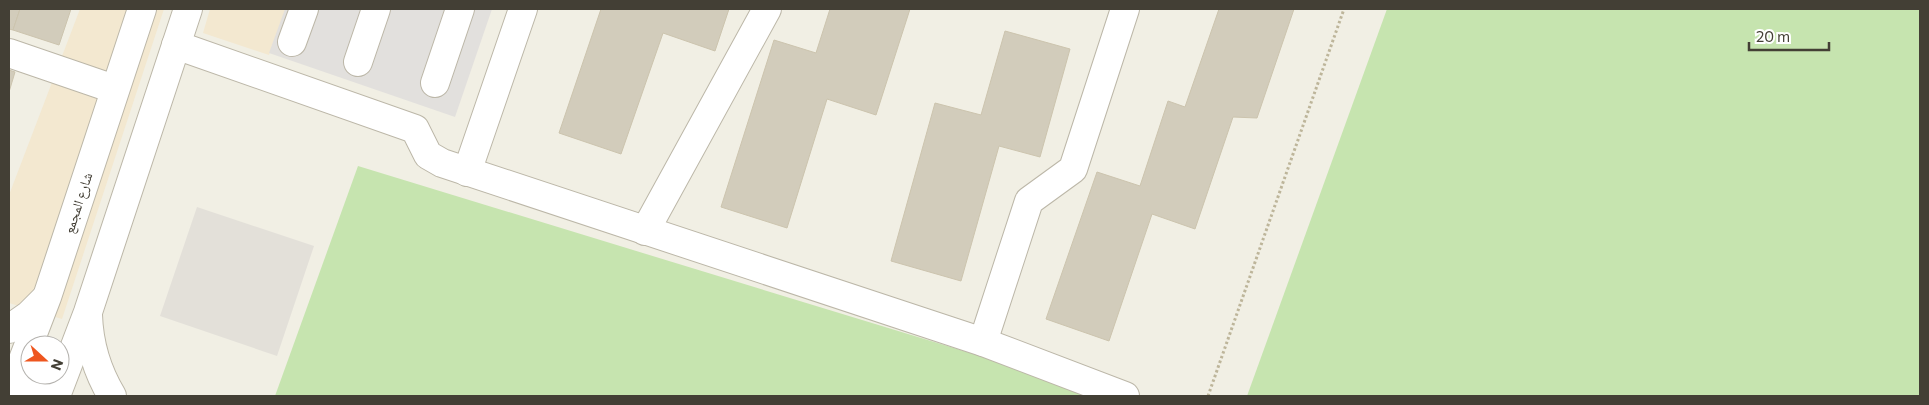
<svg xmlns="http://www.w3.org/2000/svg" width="1929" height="405" font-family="Commissioner,'Noto Naskh Arabic',sans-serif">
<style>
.commercial{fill:#f3e8d0}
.industrial{fill:#e3e0d9}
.green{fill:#c6e4af}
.parking{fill:#e2e0dd}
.building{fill:#d2ccbb;stroke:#ccc4ae}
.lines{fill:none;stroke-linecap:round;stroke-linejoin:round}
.minor-casing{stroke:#bcb7a8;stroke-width:30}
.path{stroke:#bdb59a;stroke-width:3;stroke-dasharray:2.5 2.5;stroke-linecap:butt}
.minor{stroke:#fff;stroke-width:28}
.labels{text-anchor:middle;stroke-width:4;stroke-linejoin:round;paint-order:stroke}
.street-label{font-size:14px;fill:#433f35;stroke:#fff}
</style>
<rect width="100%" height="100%" fill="#f1efe4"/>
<g class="commercial">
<polygon points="80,9 164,9 62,319 9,303 9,195"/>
<polygon points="210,9 286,9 269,55 203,33"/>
</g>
<polygon class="industrial" points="197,207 314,246 277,356 160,316"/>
<g class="green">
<polygon points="1387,9 1920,9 1920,396 1247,396"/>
<polygon points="358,166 1111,396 275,396"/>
</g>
<polygon class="parking" points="285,9 492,9 455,117 269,53"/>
<g class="building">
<polygon points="9,9 20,9 13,30 9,29"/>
<polygon points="20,9 71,9 59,45 13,30"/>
<polygon points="601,9 729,9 715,51 663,33 621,154 559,133"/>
<polygon points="830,9 910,9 876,115 827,99 787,228 721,207 774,40 816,53"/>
<polygon points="1219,9 1294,9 1257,118 1233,117 1195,229 1152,214 1109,341 1046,319 1097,172 1140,186 1168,101 1185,107"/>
<polygon points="1005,31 1070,49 1040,157 999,146 961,281 891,261 935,103 981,115"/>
<polygon points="9,70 15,72 9,92"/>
</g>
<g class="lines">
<g class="minor-casing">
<g id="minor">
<polyline points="292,42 304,9"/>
<polyline points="176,45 415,129 428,155 442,163 983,342 1125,396"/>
<polyline points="9,53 114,89"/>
<polyline points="358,62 376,9"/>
<polyline points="435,83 460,9"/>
<polyline points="467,172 523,9"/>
<polyline points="645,231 767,9"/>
<path d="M 88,315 C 89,345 97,371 112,396"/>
<polyline points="9,329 29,315 44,300"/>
<polyline points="983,342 1029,201 1073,169 1125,9"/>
<polyline points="9,396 47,297 142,9"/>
<polyline points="14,396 33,387 47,375"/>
<polyline points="56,396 88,312 188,9"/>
</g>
</g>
<polyline class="path" points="1208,396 1344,9"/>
<use href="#minor" class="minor"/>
</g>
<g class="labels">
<g class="street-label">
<text transform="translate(78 203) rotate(-72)" y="5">شارع المجمع</text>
</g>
</g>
<rect width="1929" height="405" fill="none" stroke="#433f35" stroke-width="20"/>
<g transform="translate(45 360) rotate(111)"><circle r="24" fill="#ffffff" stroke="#b4b2ae"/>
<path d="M0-4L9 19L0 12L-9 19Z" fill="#ee561f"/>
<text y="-8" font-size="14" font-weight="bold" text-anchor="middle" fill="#433f35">N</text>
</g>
<path d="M1749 42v8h80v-8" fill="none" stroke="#433f35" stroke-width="2.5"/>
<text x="1756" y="42" font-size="15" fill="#433f35" stroke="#ffffff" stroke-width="4" paint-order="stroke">20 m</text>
</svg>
